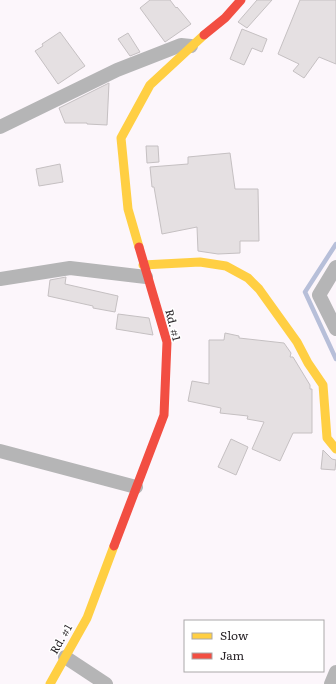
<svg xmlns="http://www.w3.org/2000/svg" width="336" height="684" font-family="Literata,serif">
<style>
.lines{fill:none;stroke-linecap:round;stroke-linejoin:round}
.stream{stroke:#b7bfd9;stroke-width:4.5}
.building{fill:#e5e0e2;stroke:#c5c0c2}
.street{stroke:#b5b5b6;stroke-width:14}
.slow{stroke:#ffcf43;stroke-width:9}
.jam{stroke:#f24e42;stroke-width:9}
.labels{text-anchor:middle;stroke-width:3;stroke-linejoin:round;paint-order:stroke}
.street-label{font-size:11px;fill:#2a2529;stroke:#fff}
</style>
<rect width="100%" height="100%" fill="#fcf6fb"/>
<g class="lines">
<polyline class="stream" points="336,244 305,292 336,359"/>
</g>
<g class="building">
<polygon points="150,0 170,0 176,8 177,7 191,24 165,42 140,8"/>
<polygon points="257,0 272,0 247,28 238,22"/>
<polygon points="300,0 336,0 336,64 319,57 304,78 293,71 299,64 278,54"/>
<polygon points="242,29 267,39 262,52 252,48 244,65 230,59"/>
<polygon points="60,32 85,66 58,84 35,51 43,46 42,44"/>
<polygon points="128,33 140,52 130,56 118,39"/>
<polygon points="109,83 107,125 87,124 87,123 65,123 59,108"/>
<polygon points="146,146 158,146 159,162 147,163"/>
<polygon points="230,153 235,189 258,189 259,241 240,241 240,253 218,254 198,251 197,227 162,234 154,187 152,187 150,167 188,164 188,157"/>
<polygon points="60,164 63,182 39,186 36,169"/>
<polygon points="66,277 65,284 118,296 115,312 93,308 93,306 48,296 50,280"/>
<polygon points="118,314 149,318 153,335 116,329"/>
<polygon points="225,333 239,336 239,338 284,343 291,353 290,357 293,357 310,385 310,389 312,389 312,433 293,433 280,461 252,449 264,422 247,419 248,416 220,413 221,408 188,401 192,381 209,384 209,340 224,340"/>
<polygon points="231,439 248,447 236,475 218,467"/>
<polygon points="323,450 332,459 336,460 335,470 321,469"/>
</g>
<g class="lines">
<g class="street">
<polyline points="0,127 117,70 181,45 191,46"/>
<polyline points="336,267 319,295 336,329"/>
<polyline points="0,279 70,268 146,277"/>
<polyline points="0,451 136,487"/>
<polyline points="65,657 106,684"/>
<polyline points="331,684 336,672"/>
</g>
<g class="slow">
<polyline points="139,247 128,209 121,138 150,85 204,35"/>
<polyline points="143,265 200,262 226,266 248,278 259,289 297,342 308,363 323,385 327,438 336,449"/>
<polyline points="50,684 87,618 114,546"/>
</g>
<g class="jam">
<polyline points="204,35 225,18 241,0"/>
<polyline points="114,546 164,415 167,342 139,247"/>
</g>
</g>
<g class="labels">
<g class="street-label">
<text transform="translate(173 325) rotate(76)" y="4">Rd. #1</text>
<text transform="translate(61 639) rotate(-60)" y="4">Rd. #1</text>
</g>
</g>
<rect x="184" y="620" width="140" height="52" fill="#ffffff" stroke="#aaa8a9"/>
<rect x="192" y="633" width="20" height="6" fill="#ffcf43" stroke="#aaa8a9"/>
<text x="220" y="640" font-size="12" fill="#2a2529">Slow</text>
<rect x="192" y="653" width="20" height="6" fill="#f24e42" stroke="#aaa8a9"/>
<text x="220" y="660" font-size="12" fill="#2a2529">Jam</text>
</svg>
